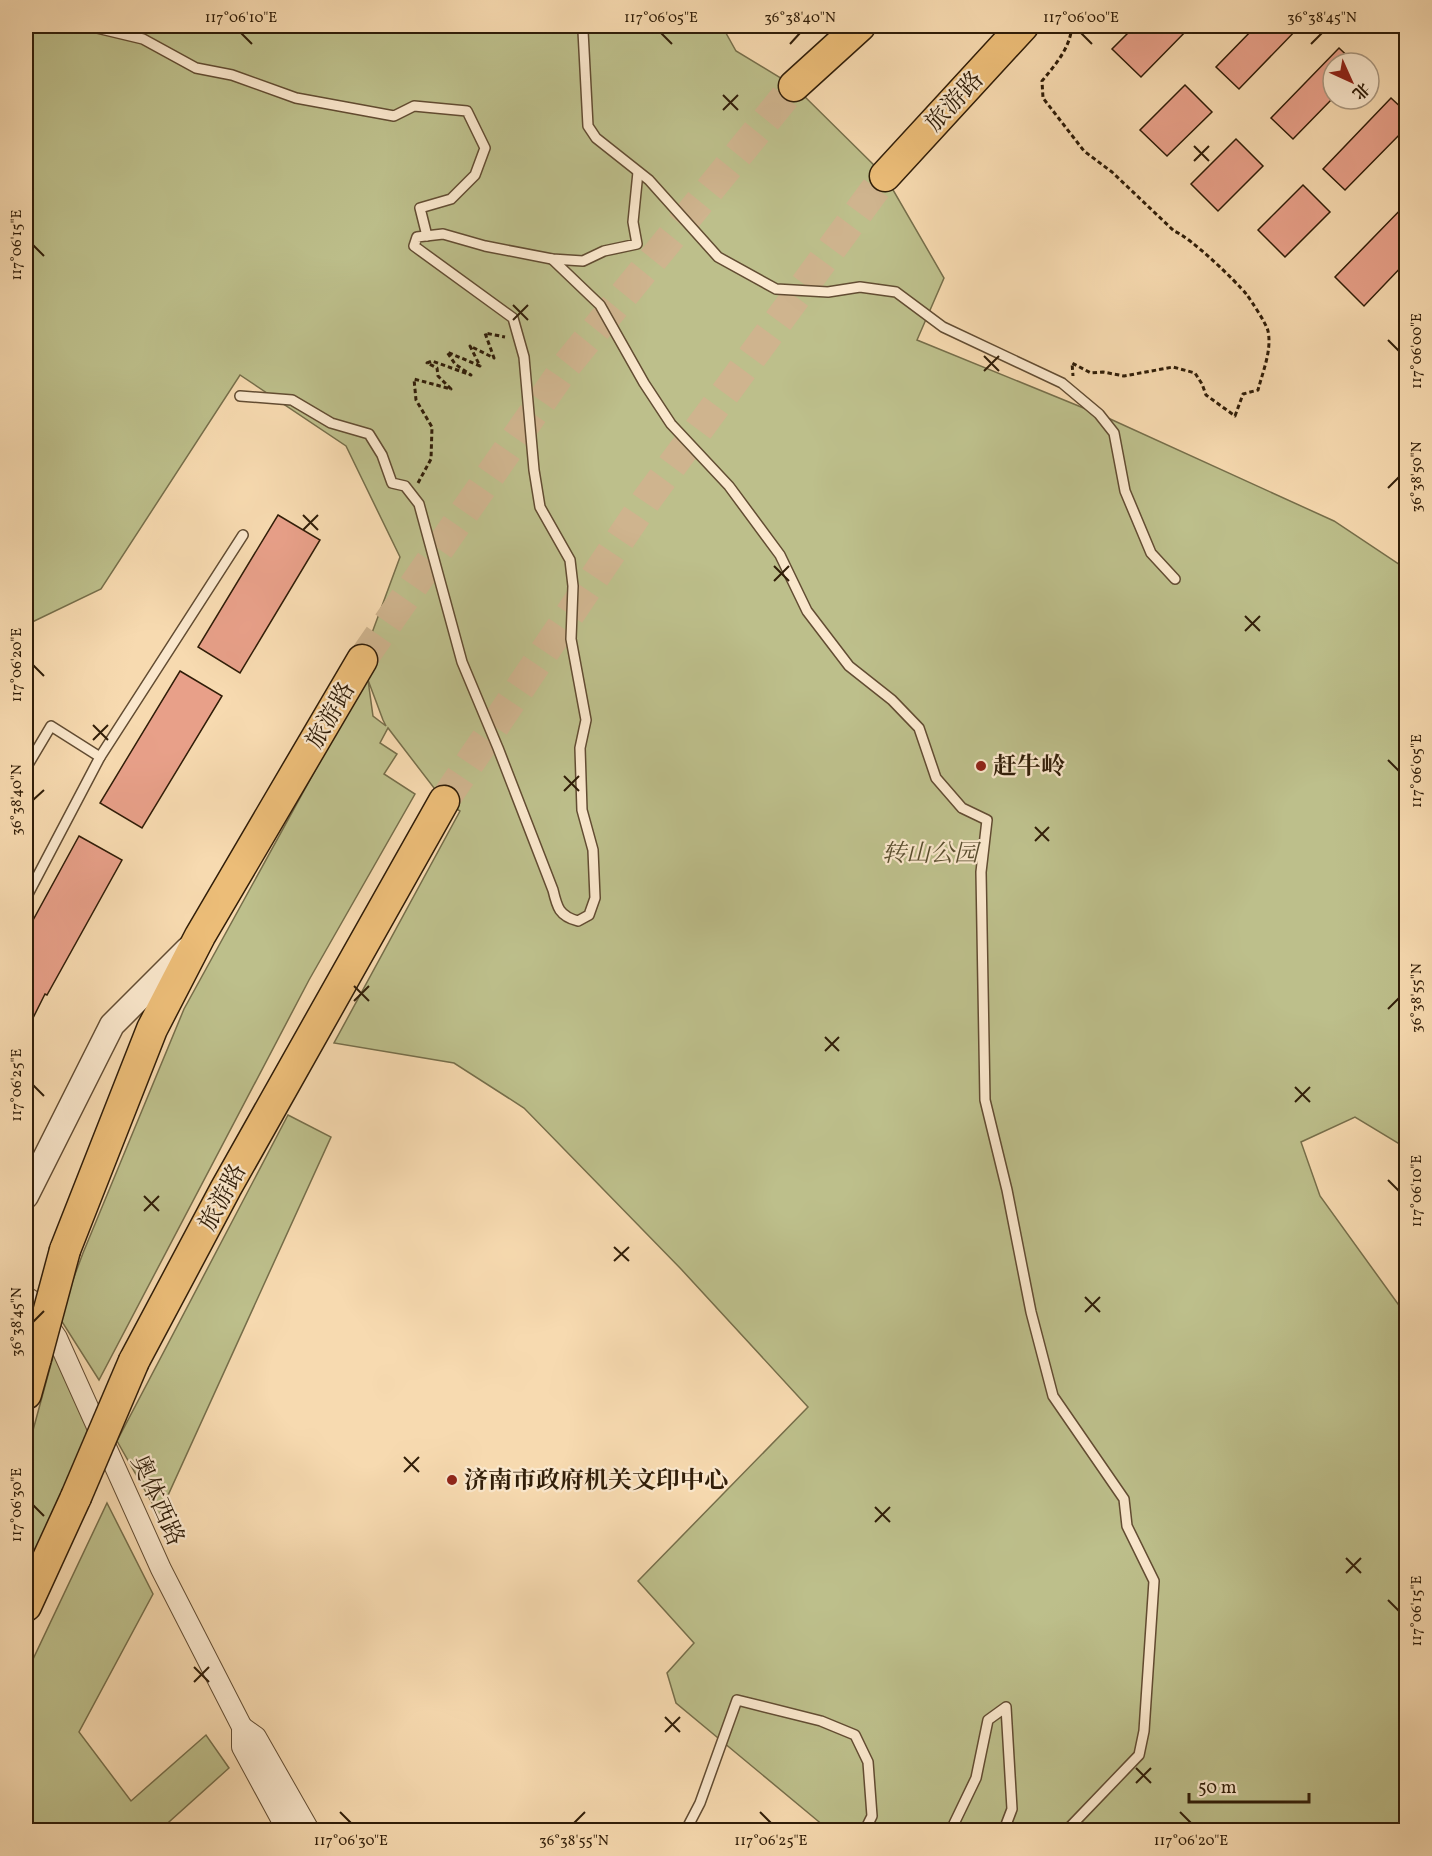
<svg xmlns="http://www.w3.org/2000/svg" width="1432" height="1856" font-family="Vollkorn,'Noto Serif SC',serif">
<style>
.green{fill:#bdbf8b;stroke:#766e4a;stroke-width:1.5;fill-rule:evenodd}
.building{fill:#e8a089;stroke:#301d08;stroke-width:1.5}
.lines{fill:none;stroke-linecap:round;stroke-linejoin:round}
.primary-tunnel{stroke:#cfb48e;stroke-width:30;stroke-dasharray:30 15;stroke-linecap:butt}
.service-casing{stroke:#624c32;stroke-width:12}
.minor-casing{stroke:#624c32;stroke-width:22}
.tertiary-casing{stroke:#624c32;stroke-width:27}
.primary-casing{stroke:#301d08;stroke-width:33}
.path{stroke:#301d08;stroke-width:3;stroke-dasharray:4.5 3;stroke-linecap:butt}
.service{stroke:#fae7cc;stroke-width:9}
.minor{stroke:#fae7cc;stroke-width:20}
.tertiary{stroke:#fae7cc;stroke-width:24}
.primary{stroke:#ecbd78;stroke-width:30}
.primary-bridge-casing{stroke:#301d08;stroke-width:33;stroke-linecap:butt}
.primary-bridge{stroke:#ecbd78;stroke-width:30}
.ticks{fill:none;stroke:#301d08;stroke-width:2}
.poi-dot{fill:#8f2418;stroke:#fae7cc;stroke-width:2}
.labels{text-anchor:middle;stroke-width:4.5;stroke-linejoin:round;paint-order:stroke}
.street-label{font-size:24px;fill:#301d08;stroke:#fae7cc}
.poi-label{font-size:24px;font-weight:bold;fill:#301d08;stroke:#fae7cc;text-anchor:start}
.park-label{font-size:24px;font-style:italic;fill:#5a4e2f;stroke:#fae7cc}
.neatline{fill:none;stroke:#301d08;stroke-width:2}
.ticks-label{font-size:15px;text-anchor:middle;fill:#301d08}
</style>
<rect width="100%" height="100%" fill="#f7dab0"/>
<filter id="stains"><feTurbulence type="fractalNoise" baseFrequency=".00333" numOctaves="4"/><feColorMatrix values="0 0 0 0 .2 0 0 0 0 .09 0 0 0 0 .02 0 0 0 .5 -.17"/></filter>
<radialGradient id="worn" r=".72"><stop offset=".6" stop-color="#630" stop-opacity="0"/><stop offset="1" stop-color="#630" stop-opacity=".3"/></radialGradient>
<g class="green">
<path d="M 26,26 L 722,26 L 736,51 L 794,86 L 885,176 L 944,278 L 917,340 L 1108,418 L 1334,521 L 1406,569 L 1406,1148 L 1355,1117 L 1301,1142 L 1320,1196 L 1406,1315 L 1406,1830 L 824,1830 L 824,1826 L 676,1703 L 667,1673 L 694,1643 L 638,1581 L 808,1407 L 681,1269 L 524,1108 L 454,1063 L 334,1043 L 460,811 L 444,801 L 388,728 L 380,743 L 397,754 L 384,774 L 415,794 L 309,980 L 99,1380 L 59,1317 L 83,1253 L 184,1009 L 367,676 L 362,660 L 400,557 L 346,446 L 240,375 L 101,589 L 26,625 ZM 368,680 L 383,720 L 386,726 L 373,716 Z"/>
<polygon points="288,1115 331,1137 159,1515 117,1441"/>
<polygon points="54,1353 90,1428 26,1579 26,1456"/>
<polygon points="107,1503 153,1594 79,1732 131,1801 206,1735 229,1768 160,1830 26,1830 26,1674"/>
</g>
<g class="building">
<polygon points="1135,26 1191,26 1141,77 1112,49"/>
<polygon points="1256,26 1300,26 1239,89 1216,67"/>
<polygon points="1339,48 1355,63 1333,63 1333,98 1293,139 1271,118"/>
<polygon points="1185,85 1212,112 1167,156 1140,130"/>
<polygon points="1391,98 1407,113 1407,127 1345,190 1323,169"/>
<polygon points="1236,139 1263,166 1218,211 1191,184"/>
<polygon points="1303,185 1330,212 1285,257 1258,230"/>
<polygon points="1407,203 1407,261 1364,306 1335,277"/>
<polygon points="278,515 320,540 240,673 198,647"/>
<polygon points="180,671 222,696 142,828 100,803"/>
<polygon points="79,836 122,860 47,995 45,994 26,1032 26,933"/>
</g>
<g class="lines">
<g class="primary-tunnel">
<polyline points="362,660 566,366 794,86"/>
<polyline points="444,801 648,498 885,176"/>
</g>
<g class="service-casing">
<g id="service">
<polyline points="93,26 97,28 143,39 196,68 232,75 296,98 394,116 414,106 467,111 485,148 475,175 451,199 420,208 427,236"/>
<polyline points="580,26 583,31 588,126 596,138 649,180 718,257 776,289 828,292 860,287 896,292 943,327 1062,383 1099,414 1114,433 1125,491 1151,553 1175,579"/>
<polyline points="1397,26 1406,33"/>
<polyline points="552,259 600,305 644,383 671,424 729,486 780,555 807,611 849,666 892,700 919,728 936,778 962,808 987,820 981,872 985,1100 1007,1190 1031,1312 1053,1396 1124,1499 1127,1526 1154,1581 1144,1731 1139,1755 1067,1830"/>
<path d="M 240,396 L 292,400 L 331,423 L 369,434 L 382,455 L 392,483 L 405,486 L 419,504 L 462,662 L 498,748 L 553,890 C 557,907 559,916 578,921 L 589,915 L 595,898 L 593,850 L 582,810 L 580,748 L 586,720 L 571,639 L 573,586 L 570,560 L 540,507 L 534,470 L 524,357 L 513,318 L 414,246 L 417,237 L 443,234 L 485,246 L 552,259 L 583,261 L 604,251 L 637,244 L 633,222 L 638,172"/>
<polyline points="26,768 51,726 100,757"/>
<polyline points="26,898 100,757 243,535"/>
<polyline points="686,1830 700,1803 737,1700 821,1721 855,1735 868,1762 872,1816 865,1830"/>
<polyline points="951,1830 976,1778 988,1720 1006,1707 1012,1809 1004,1830"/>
</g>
</g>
<g class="minor-casing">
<g id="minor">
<polyline points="26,1297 31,1300 57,1338 161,1569 242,1727 242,1747 287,1830"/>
<polyline points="242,1727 256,1737 309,1830"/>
</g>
</g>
<g class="tertiary-casing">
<polyline id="tertiary" points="26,1196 112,1025 188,949"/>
</g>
<g class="primary-casing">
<g id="primary">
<polyline points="794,86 860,26"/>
<polyline points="885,176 1023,26"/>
<polyline points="65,1250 152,1029 200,936 362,660"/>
<polyline points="134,1361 226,1188 444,801"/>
<polyline points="26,1394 36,1358"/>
<polyline points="26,1606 76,1497"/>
</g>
</g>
<g class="path">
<path d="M 1072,26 C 1070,48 1056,64 1042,81 L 1043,98 L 1084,151 L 1112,172 L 1174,231 C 1190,237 1235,280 1247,295 C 1252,302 1266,323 1268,331 C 1272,350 1263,371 1258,390 L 1243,394 L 1235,416 L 1206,395 L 1202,384 L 1195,373 L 1173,367 L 1124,376 L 1103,372 L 1091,373 L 1072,363 L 1073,376"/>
<polyline points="418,483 431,459 432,427 416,400 414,379 451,389 438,376 437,368 427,363 432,361 471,375 455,364 447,352 480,366 470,346 494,358 485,333 505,337"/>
</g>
<use href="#service" class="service"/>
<use href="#minor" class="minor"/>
<use href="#tertiary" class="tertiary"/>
<use href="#primary" class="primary"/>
<g class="primary-bridge-casing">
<g id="primary-bridge">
<polyline points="36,1358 65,1250"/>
<polyline points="76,1497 134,1361"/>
</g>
</g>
<use href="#primary-bridge" class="primary-bridge"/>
</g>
<path class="ticks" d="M 241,33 L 252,44M 661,33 L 672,44M 1081,33 L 1092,44M 790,44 L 800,33M 1311,44 L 1322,33M 723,95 L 738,110M 723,110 L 738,95M 1194,146 L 1209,161M 1194,161 L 1209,146M 33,245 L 44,256M 513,305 L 528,320M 513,320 L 528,305M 1388,340 L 1399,351M 984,356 L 999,371M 984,371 L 999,356M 1388,488 L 1399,477M 303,515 L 318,530M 303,530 L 318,515M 774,566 L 789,581M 774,581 L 789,566M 1245,616 L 1260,631M 1245,631 L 1260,616M 33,665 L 44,676M 93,725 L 108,740M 93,740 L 108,725M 1388,760 L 1399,771M 564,776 L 579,791M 564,791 L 579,776M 33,800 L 44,790M 1035,827 L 1049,841M 1035,841 L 1049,827M 354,986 L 369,1001M 354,1001 L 369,986M 1388,1009 L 1399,998M 825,1037 L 839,1051M 825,1051 L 839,1037M 33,1085 L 44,1096M 1295,1087 L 1310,1102M 1295,1102 L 1310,1087M 1388,1180 L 1399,1191M 144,1196 L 159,1211M 144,1211 L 159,1196M 614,1247 L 629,1261M 614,1261 L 629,1247M 1085,1297 L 1100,1312M 1085,1312 L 1100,1297M 33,1322 L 44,1311M 404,1457 L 419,1472M 404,1472 L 419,1457M 33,1505 L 44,1516M 875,1507 L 890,1522M 875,1522 L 890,1507M 1346,1558 L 1361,1573M 1346,1573 L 1361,1558M 1388,1600 L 1399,1611M 194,1667 L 209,1682M 194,1682 L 209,1667M 665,1717 L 680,1732M 665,1732 L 680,1717M 1136,1768 L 1151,1783M 1136,1783 L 1151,1768M 340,1812 L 351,1823M 760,1812 L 771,1823M 1180,1812 L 1191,1823M 574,1823 L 585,1812"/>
<g class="poi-dot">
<circle cx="981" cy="766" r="6"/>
<circle cx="452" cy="1480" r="6"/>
</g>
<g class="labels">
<g class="street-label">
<text transform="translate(954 101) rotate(-47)" y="8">旅游路</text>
<text transform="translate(330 715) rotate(-60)" y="8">旅游路</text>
<text transform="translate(222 1197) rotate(-62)" y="8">旅游路</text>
<text transform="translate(158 1500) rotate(66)" y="8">奥体西路</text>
</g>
<g class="poi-label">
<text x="993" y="774">赶牛岭</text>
<text x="464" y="1488">济南市政府机关文印中心</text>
</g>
<g class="park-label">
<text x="930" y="861">转山公园</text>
</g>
</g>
<rect width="1432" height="1856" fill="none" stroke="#f7dab0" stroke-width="66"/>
<g transform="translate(1351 81) rotate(135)"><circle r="28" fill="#fae7cc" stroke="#a9967e" stroke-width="1.5"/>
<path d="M0-4.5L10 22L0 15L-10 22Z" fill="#8f2418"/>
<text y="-9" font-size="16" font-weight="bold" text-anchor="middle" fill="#301d08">北</text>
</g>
<path d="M1189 1793v9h120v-9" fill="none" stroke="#301d08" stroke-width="3"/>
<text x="1198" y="1793" font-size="18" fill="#301d08" stroke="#fae7cc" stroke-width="4.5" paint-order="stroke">50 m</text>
<rect x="33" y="33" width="1366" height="1790" class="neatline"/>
<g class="ticks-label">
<text x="241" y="22">117°06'10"E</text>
<text x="661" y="22">117°06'05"E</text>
<text x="800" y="22">36°38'40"N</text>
<text x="1081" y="22">117°06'00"E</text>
<text x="1322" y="22">36°38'45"N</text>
<text transform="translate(16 245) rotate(-90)" y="5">117°06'15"E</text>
<text transform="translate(1416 351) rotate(-90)" y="5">117°06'00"E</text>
<text transform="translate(1416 477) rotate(-90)" y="5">36°38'50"N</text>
<text transform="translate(16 665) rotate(-90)" y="5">117°06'20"E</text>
<text transform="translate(1416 771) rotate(-90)" y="5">117°06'05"E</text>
<text transform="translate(16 800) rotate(-90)" y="5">36°38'40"N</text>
<text transform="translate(1416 998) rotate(-90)" y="5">36°38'55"N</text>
<text transform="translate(16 1085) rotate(-90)" y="5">117°06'25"E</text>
<text transform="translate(1416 1191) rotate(-90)" y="5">117°06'10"E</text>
<text transform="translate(16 1322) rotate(-90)" y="5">36°38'45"N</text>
<text transform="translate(16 1505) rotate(-90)" y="5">117°06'30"E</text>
<text transform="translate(1416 1611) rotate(-90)" y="5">117°06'15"E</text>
<text x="351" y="1845">117°06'30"E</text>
<text x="574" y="1845">36°38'55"N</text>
<text x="771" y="1845">117°06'25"E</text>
<text x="1191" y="1845">117°06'20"E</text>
</g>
<rect width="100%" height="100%" filter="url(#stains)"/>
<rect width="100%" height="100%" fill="url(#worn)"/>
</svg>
